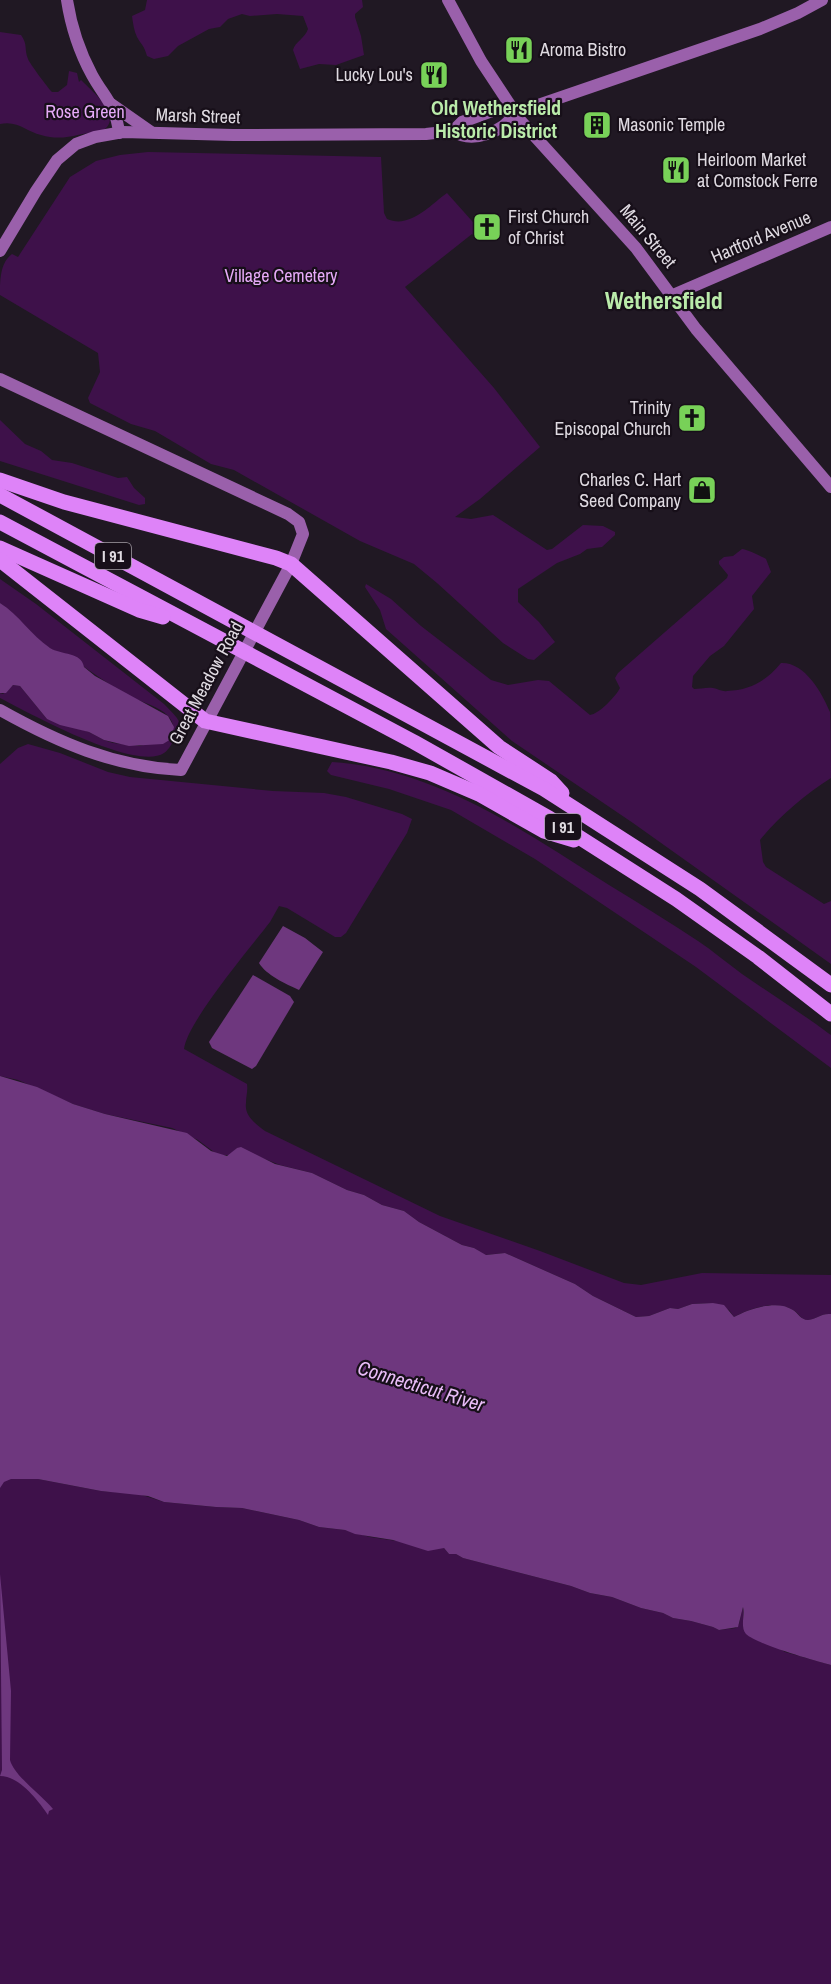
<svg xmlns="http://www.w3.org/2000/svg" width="831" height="1984" font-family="'Archivo Narrow',sans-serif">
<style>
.green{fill:#3e114a}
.water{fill:#6e377e}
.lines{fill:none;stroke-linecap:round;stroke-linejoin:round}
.secondary{stroke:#9a60ab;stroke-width:12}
.highway{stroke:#de83f8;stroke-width:15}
.labels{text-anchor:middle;stroke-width:4.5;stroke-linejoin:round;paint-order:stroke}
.shield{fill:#170f19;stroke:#a39da5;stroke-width:1.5}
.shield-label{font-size:16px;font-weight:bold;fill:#dfdae1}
.poi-label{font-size:18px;fill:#dfdae1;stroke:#170f19;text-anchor:start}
.park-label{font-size:18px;fill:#e6aaf8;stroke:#170f19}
.street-label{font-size:18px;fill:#dfdae1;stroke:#170f19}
.neighbourhood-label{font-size:20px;font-weight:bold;fill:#baebaa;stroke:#170f19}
.water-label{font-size:20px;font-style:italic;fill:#e9bcf7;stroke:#170f19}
.district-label{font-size:24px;font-weight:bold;fill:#baebaa;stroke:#170f19}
</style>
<rect width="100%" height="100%" fill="#201823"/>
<g class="green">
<path d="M 147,0 L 362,0 L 363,7 L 355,14 L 355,17 L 361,36 L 364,55 L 336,65 L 319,64 L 300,69 L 293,50 C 295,42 305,38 308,29 L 303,16 L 277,14 L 250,16 L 242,14 L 228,19 L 220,27 L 209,29 L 178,46 L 168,56 L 154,59 L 147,56 C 144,45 142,46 137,37 C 134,31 133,23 132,16 L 145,10 Z"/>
<path d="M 0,32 L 21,35 C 28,45 24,49 28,59 C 30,64 48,88 52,92 L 58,92 L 67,85 L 69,71 L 77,73 L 79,82 L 81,80 C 92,91 125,118 102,131 C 78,133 64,142 41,135 C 27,132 18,120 0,124 Z"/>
<path d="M 148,152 L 381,157 L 384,213 L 387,219 C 410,229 430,205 447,193 L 480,230 L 473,235 L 472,234 L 405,287 L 494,388 L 540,447 L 480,499 L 455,517 L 471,519 L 493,515 L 547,550 L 552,549 L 583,525 L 603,526 L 615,532 L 615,535 L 602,547 L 587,549 L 580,554 L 557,563 L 518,589 L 518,602 L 539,622 L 555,642 L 534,660 L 528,659 L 503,643 L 437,583 L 414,564 L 360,541 L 234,470 L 211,464 L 155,431 L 131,424 L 90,403 L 88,398 L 100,372 L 98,353 L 0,295 C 0,280 0,263 12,254 L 18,257 L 70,177 L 96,161 L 120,155 Z"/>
<polygon points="0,420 25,444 41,451 52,460 72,463 118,478 127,477 134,488 145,498 145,504 139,505 0,461"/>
<path d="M 742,549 C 746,549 763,557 766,559 L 771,572 L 752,596 L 754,609 L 724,646 L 710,656 L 693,676 L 692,687 L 694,689 C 700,689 707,687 713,688 C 718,689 723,692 727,691 C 751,690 766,681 781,663 C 805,662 822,693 830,712 C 831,722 831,765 831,778 C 806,794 779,816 760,840 L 763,862 L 766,867 L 824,904 L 831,901 L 831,964 L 633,823 L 512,741 L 386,629 L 380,610 L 365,587 L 366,584 L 391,599 L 421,626 L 491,680 L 508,685 L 538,680 L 549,681 L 590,715 C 599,714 616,696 620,688 L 615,678 L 618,673 L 727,578 L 728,575 L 719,564 L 719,561 L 724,557 L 733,556 Z"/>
<path d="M 0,579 L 36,604 L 164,704 C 175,716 187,723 175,738 C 172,743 169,750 164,753 C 136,772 29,713 0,698 L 0,693 L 3,694 L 13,685 L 20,686 L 47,719 L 89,732 L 104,740 L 113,743 L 139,746 L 151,743 L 163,744 C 171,734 178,727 168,716 C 159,706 143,703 131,697 C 112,687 95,674 77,662 C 67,656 57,653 48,647 C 30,634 18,616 0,603 Z"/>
<path d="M 28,744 L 60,753 L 108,772 L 130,777 L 273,791 L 324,793 L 346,797 L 402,814 L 412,819 L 407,833 L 346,933 L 341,937 L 335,937 L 287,908 L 279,906 L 270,922 C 251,947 187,1022 184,1049 L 186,1050 L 247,1084 C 248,1091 246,1096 246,1103 C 244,1116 256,1124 265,1131 L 440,1216 L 540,1251 L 624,1283 L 641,1285 L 702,1273 L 831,1275 L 831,1314 C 821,1313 817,1319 808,1320 C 801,1320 799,1313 793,1310 C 775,1300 750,1308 734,1317 L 729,1310 L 713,1303 L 692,1304 L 678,1309 L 670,1308 L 649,1316 L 636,1317 L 593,1296 L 575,1284 L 505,1253 L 485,1255 L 474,1248 L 462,1245 L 419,1222 L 404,1211 L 382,1205 L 364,1195 L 347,1190 L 312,1173 L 280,1165 L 237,1148 L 230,1155 L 218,1155 L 198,1140 L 172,1128 L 105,1114 L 73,1104 L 18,1080 L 0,1076 L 0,764 L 18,748 Z"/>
<path d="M 332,762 C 436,769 524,831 609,885 C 639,903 669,922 698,941 C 713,951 727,963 742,974 C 771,994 800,1012 828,1033 L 831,1035 L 831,1068 L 696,967 L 535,859 L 451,810 L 389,789 L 331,775 L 327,771 Z"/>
<polygon points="0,1476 11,1479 38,1479 101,1491 139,1494 164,1502 216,1507 242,1508 299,1520 319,1527 345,1530 370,1537 444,1548 449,1554 456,1554 463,1558 571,1586 590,1593 612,1597 641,1608 663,1613 673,1618 691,1621 713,1627 719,1630 736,1628 739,1624 743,1607 743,1627 785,1652 831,1665 831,1984 0,1984"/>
</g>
<g class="water">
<path d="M 0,603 C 19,615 31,635 50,648 C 61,655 82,652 84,667 L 95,676 L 168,716 L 174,727 L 171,739 L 163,744 L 129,746 L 104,740 L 89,732 L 60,725 L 47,719 L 20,686 L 13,685 L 6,693 L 0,693 Z"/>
<path d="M 283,926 L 305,938 L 323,952 L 299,990 C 286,984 266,975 259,963 Z"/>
<polygon points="253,975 290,996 294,1002 256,1066 252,1069 212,1048 209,1042"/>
<path d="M 0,1076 L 37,1087 L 73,1104 L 105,1114 L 187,1133 L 211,1151 L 227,1156 L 237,1148 L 241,1147 L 275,1164 L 312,1173 L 347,1190 L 364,1195 L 382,1205 L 404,1211 L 419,1222 L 462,1245 L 474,1248 L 486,1255 L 505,1253 L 575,1284 L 593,1296 L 636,1317 L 649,1316 L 670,1308 L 678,1309 L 692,1304 L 713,1303 L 724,1305 L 734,1317 C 749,1309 777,1299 793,1310 C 798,1313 801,1320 808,1320 C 817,1319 821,1313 831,1314 L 831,1665 C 815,1661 756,1644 746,1634 C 740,1627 745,1615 743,1607 L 738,1627 L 719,1630 L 713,1627 L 691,1621 L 673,1618 L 663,1613 L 641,1608 L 612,1597 L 590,1593 L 571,1586 L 463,1558 L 456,1554 L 449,1554 L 444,1548 L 428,1551 L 393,1540 L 355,1534 L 345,1530 L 319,1527 L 299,1520 L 242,1508 L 216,1507 L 164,1502 L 148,1496 L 101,1491 L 38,1479 L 11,1479 L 4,1482 L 0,1488 Z"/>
<path d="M 0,1574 L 11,1691 L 10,1760 C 14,1776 42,1795 53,1809 L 49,1811 L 48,1815 C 38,1800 19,1776 0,1776 L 2,1770 Z"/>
</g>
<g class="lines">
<g class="secondary">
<path d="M 67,0 C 71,26 79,51 92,75 C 104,97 116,105 119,133"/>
<polyline points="448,0 481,61 520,120 636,248 696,329 831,487"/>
<polyline points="111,104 151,132"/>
<polyline points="515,113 760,29 798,13 822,0"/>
<path d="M 453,131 C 472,144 504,132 515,113"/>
<polyline points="0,251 36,191 57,160 76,144 95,137 123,132 233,135 426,134 453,131 462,122 492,111 503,110 515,113"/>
<polyline points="673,295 831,227"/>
<path d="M 0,379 L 288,514 L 299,522 L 303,534 L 291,564 L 181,770 C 114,767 57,742 0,710"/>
</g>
<g class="highway">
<polyline points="0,480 64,502 276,558 291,564 499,747 551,781 562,793"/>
<polyline points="0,495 544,789 700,889 831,985"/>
<polyline points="0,522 414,742 549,818 676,899 758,957 831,1014"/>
<polyline points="0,548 139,610 163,617"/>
<polyline points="0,560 205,721 391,762 430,773 479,794 544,831 574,840"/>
</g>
</g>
<defs>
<g id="restaurant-square" transform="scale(1.5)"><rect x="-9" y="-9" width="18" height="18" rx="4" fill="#78d158" stroke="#170f19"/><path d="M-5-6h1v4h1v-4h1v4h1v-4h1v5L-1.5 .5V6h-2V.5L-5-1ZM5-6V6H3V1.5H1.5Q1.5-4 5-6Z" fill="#111"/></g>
<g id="building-square" transform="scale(1.5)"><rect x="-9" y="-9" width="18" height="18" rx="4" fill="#78d158" stroke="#170f19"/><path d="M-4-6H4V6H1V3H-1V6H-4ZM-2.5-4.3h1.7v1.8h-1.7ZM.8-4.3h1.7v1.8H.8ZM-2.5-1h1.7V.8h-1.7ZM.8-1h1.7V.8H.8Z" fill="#111"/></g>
<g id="church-square" transform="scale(1.5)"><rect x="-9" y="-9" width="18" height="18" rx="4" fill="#78d158" stroke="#170f19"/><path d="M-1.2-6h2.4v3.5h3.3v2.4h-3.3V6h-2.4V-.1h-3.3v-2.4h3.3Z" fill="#111"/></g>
<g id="shop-square" transform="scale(1.5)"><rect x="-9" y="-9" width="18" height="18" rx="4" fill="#78d158" stroke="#170f19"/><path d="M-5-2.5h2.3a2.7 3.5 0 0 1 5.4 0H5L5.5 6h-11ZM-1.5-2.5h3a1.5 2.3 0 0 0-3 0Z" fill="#111"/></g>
</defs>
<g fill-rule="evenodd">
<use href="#restaurant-square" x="519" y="50"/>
<use href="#restaurant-square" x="434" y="75"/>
<use href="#building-square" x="597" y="125"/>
<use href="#restaurant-square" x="676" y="170"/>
<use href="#church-square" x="487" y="227"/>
<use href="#church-square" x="692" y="418"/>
<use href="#shop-square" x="702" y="490"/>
</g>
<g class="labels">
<g class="shield">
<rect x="95" y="543" width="36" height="26" rx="4.5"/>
<rect x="545" y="814" width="36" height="26" rx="4.5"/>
</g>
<g class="shield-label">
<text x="113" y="562">I 91</text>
<text x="563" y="833">I 91</text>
</g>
<g class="poi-label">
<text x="540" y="56">Aroma Bistro</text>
<text x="413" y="81" text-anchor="end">Lucky Lou's</text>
<text x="618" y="131">Masonic Temple</text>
<text x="697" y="166">Heirloom Market<tspan x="697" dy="21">at Comstock Ferre</tspan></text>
<text x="508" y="223">First Church<tspan x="508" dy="21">of Christ</tspan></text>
<text x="671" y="414" text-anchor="end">Trinity<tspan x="671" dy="21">Episcopal Church</tspan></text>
<text x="681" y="486" text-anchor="end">Charles C. Hart<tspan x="681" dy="21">Seed Company</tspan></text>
</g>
<g class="park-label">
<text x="85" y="118">Rose Green</text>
<text x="281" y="282">Village Cemetery</text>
</g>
<g class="street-label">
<text transform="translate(198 116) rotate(2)" y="6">Marsh Street</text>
<text transform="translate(648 236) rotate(50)" y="6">Main Street</text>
<text transform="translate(761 237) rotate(-23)" y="6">Hartford Avenue</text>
<text transform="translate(206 683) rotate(-62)" y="6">Great Meadow Road</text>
</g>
<g class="neighbourhood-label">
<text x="496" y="115">Old Wethersfield<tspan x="496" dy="23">Historic District</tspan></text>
</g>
<g class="water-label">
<text transform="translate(421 1386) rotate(17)" y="7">Connecticut River</text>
</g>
<g class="district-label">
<text x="664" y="309">Wethersfield</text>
</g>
</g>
</svg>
